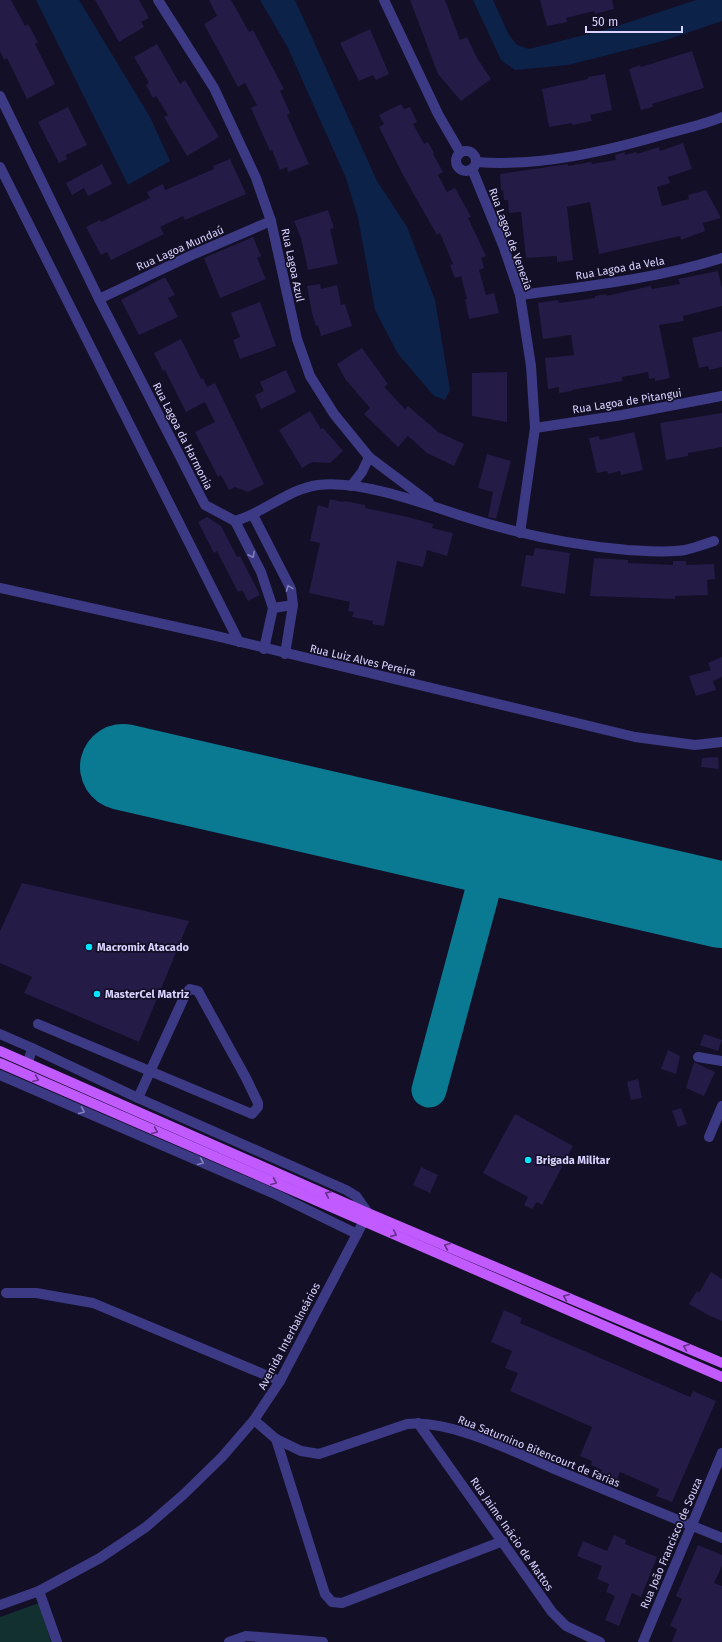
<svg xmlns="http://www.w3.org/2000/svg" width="722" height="1642" font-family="'Fira Sans',sans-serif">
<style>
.green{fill:#12302f}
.water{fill:#0c2248}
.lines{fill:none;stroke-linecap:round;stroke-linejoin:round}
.taxiway{stroke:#0a7a92;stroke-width:35}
.runway{stroke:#0a7a92;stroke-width:86}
.building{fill:#241b47}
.minor{stroke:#3d3a85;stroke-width:10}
.major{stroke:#c25bff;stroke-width:10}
.oneway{stroke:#837fbc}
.oneway2{stroke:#623188}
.poi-dot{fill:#00e5ff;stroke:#130f26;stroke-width:1.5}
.labels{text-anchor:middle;stroke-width:3.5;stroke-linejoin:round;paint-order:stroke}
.street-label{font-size:11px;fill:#d9d4ff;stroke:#130f26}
.poi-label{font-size:11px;font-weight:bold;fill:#d9d4ff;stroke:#130f26;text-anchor:start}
</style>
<rect width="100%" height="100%" fill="#130f26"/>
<polygon class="green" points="39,1603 51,1642 0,1642 0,1617"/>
<g class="water">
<polygon points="36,0 79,0 150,117 170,161 128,185"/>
<polygon points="260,0 295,0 377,181 407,227 435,300 450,390 445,400 434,396 398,354 375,310 358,218 346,178 288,48"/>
<polygon points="473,0 493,0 509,35 517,45 529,49 608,29 696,0 722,0 722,21 663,41 568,65 515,70 501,60"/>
</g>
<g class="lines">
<polyline class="taxiway" points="429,1090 493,852"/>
<polyline class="runway" points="123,767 722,905"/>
</g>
<g class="building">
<polygon points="0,0 11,0 25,26 28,24 38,42 35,44 55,84 27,99 7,58 4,60 0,51"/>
<polygon points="95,0 139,0 149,18 141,22 144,27 119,42"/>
<polygon points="209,0 231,0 249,32 253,30 284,89 280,91 290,113 287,115 309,164 288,172 287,167 280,170 272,150 270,151 251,108 257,105 245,83 238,87 204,24 217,16"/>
<polygon points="410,0 445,0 460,40 467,37 477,58 491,79 461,101 438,74"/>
<polygon points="540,0 612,0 614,9 595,14 594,11 566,18 567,22 547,26"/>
<polygon points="370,29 389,74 376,80 373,75 359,81 340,43"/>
<polygon points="157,44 180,84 185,80 219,137 187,156 164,117 168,115 156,96 153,98 146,85 149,83 134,57"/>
<polygon points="692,51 704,88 652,104 653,107 641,110 629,69 640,65 641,67"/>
<polygon points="605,74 612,110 590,115 592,121 572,125 572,123 549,127 542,89 588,79 588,77"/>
<polygon points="401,104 404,109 410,107 417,122 413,124 424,144 428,142 434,153 433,154 443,172 438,175 447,192 455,188 471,217 468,218 486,256 481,258 484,268 479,270 486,295 494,293 499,313 469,319 465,299 467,299 461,276 455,278 450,265 453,264 440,233 437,235 403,175 379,127 384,124 379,115"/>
<polygon points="68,107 87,145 66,155 67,159 59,163 38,122"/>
<polygon points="683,143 692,169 668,177 670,183 657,187 662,206 689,199 688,195 706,190 721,218 703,223 705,231 681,240 680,236 599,254 590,202 567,207 573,260 557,262 557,256 526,258 521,212 509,213 508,200 504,200 503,190 501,191 500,174 568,164 568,166 591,162 592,164 616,160 615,155 625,152 625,155 636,152 637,154 659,147 660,151"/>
<polygon points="230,159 246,194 185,220 183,216 160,227 164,234 111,260 107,252 101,255 86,227 100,220 101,222 150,198 147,192 163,184 165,190 214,169 213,166"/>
<polygon points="102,164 112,184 88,196 84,188 72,195 66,183"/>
<polygon points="328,210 334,228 330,229 338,264 308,270 301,238 294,221"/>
<polygon points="253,237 261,256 257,258 266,279 220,298 204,258"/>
<polygon points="718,271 722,288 722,306 683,316 684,321 659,325 670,378 655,381 655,378 649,379 648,372 622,377 622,381 572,390 572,391 559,393 559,387 548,389 545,358 574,355 571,335 543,339 538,303 558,300 559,303 595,298 595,296 606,294 606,296 651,286 652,289 680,284 678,279"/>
<polygon points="165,277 175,295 168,298 178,317 139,335 121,300"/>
<polygon points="320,284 321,289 337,285 341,305 345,304 352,326 321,336 318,325 316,326 312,313 307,286"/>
<polygon points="260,302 276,346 240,359 233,340 240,337 231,313"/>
<polygon points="722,331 722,367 709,370 708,366 699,368 692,338"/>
<polygon points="181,339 201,379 203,378 207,387 215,383 264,484 248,492 235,487 229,490 221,475 218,477 195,432 215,422 205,402 186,412 165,370 163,371 154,353"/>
<polygon points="362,348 388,384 384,387 405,409 408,406 438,432 464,444 454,466 427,453 408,436 398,447 364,414 370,408 346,380 337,364"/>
<polygon points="286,370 296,392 261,409 255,395 264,391 260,382"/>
<polygon points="507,372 507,422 472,416 472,373"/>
<polygon points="310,411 321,429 323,428 343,451 330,463 312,462 302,468 279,430"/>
<polygon points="722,413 722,447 688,453 688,456 666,460 660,423"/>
<polygon points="634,432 643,470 621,475 620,471 608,474 607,471 597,473 589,438 599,436 600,440"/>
<polygon points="487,454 511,461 496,519 488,517 493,492 478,488"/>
<polygon points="330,499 343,502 344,501 365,505 365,508 408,517 433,524 432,528 453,533 447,556 427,550 423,567 397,561 384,626 372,624 373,621 352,617 354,612 348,611 350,602 309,593 320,543 310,541 318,505 328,508"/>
<polygon points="207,517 221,526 237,557 240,556 260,595 248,601 242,590 238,592 217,551 214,553 198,522"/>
<polygon points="535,548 570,553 565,594 521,586 526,555 533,556"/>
<polygon points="594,558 628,560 628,563 673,565 673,561 686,561 686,565 714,564 715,579 707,580 708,595 675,596 675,599 590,596"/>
<polygon points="722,657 722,677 713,681 716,690 696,696 689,676 711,670 708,663"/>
<polygon points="718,757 719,769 701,767 702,758"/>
<polygon points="22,883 189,921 139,1042 24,993 32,977 0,963 0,931"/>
<polygon points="704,1034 722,1040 718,1051 700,1045"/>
<polygon points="668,1050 680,1056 676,1074 661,1069"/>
<polygon points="694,1062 715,1072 704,1096 686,1088"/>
<polygon points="638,1079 642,1098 631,1100 627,1082"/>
<polygon points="681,1108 687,1124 678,1127 672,1111"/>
<polygon points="515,1114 573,1146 542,1205 537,1202 532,1209 524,1205 528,1197 483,1173"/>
<polygon points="421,1167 438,1175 430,1193 413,1185"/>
<polygon points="711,1272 722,1279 722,1321 710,1316 689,1304 697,1291 699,1293"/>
<polygon points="504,1310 522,1318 520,1323 690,1397 693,1391 716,1401 672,1502 656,1496 659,1489 620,1472 617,1480 601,1473 602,1470 591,1465 592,1461 580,1456 592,1427 510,1391 518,1373 505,1368 512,1351 491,1342"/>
<polygon points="614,1535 626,1540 625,1544 657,1557 641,1597 632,1593 619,1626 605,1620 615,1596 606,1592 609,1584 597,1579 602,1566 577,1556 583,1541 607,1551"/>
<polygon points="698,1545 722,1555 722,1566 714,1583 722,1586 722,1642 672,1642 677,1629 670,1626 682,1599 676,1596"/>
</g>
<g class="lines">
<g class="minor">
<polyline points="158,0 214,88 256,178 271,221 297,339 310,376 334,414 369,457 429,502"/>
<polyline points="384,0 438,114 460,152"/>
<path d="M 0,96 L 99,299 L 205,505 L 235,521 C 264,513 288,489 318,485 C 359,480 420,502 459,515 C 514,533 570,545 628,550 C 647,551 666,553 685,550 C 695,548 705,544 714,541"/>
<circle cx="466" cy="161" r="10"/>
<path d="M 477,162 C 541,167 607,151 669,133 C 687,128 705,124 722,117"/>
<polyline points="0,167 239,642"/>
<polyline points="472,169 503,245 520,295 531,366 535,428 520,533"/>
<path d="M 520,295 C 588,286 656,279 722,258"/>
<polyline points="99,299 192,255 271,221"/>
<polyline points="535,428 622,415 722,396"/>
<polyline points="351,486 362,472 369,457"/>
<polyline points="253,515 291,589 293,605 285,654"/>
<polyline points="235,521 261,572 273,608 264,649"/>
<polyline points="0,588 208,634 635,737 695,745 722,742"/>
<polyline points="273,608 293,605"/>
<polyline points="0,1034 32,1048 28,1063"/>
<polyline points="32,1048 138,1098 186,993 190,989 198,991 246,1078 258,1103 258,1107 252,1114 38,1024"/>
<polyline points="698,1057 722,1061"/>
<polyline points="0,1075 277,1195 357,1234"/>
<polyline points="709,1137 722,1106"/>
<polyline points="6,1293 36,1293 93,1303 280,1381"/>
<polyline points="254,1420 276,1439 325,1594 332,1602 342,1603 503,1541"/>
<polyline points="418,1423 552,1612 566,1626 600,1642"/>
<path d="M 276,1439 L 301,1451 L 319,1454 L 407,1424 C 452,1419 518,1454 559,1471 C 614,1494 668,1516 722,1538"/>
<polyline points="39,1591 57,1642"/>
<polyline points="0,1605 39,1591 100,1558 146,1527 183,1495 222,1457 254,1420 280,1381 368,1213 356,1196 346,1190 138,1098"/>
<polyline points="229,1642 246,1636 323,1642"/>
<polyline points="643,1642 722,1453"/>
</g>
<g class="major">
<polyline points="0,1051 368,1213 722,1363"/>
<polyline points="0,1063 722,1377"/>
</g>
</g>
<defs><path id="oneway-chevron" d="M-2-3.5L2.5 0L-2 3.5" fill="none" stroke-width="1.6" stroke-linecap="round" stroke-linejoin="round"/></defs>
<g class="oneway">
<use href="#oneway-chevron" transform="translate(252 555) rotate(63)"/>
<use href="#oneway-chevron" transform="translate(289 588) rotate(-110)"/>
<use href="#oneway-chevron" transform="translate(82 1111) rotate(23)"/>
<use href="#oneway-chevron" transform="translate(201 1162) rotate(23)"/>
</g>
<g class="oneway2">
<use href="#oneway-chevron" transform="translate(36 1079) rotate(23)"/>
<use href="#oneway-chevron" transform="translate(155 1131) rotate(23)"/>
<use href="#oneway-chevron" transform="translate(274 1182) rotate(23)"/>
<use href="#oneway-chevron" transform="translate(328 1194) rotate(-156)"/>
<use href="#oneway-chevron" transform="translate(394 1234) rotate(24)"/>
<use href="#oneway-chevron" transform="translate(447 1246) rotate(-157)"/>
<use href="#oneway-chevron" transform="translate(566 1297) rotate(-157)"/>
<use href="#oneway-chevron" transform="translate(686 1347) rotate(-157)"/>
</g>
<g class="poi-dot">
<circle cx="89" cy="947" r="4"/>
<circle cx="97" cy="994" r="4"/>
<circle cx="528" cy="1160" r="4"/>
</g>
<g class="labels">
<g class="street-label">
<text transform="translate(511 239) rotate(70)" y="4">Rua Lagoa de Venezia</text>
<text transform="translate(180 248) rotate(-24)" y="4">Rua Lagoa Mundaú</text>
<text transform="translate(293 265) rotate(78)" y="4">Rua Lagoa Azul</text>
<text transform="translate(620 268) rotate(-10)" y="4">Rua Lagoa da Vela</text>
<text transform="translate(627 401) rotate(-9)" y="4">Rua Lagoa de Pitangui</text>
<text transform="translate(183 436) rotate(63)" y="4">Rua Lagoa da Harmonia</text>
<text transform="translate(363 660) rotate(13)" y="4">Rua Luiz Alves Pereira</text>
<text transform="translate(289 1336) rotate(-62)" y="4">Avenida Interbalneários</text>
<text transform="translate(539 1451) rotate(22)" y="4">Rua Saturnino Bitencourt de Farias</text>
<text transform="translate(512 1534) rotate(55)" y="4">Rua Jaime Inácio de Mattos</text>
<text transform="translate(671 1543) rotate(-67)" y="4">Rua João Francisco de Souza</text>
</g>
<g class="poi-label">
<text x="97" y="951">Macromix Atacado</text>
<text x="105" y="998">MasterCel Matriz</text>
<text x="536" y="1164">Brigada Militar</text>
</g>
</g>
<path d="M586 26v6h96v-6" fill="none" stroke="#d9d4ff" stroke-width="2"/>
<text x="592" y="26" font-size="12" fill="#d9d4ff" stroke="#130f26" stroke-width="3" paint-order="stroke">50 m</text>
</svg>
